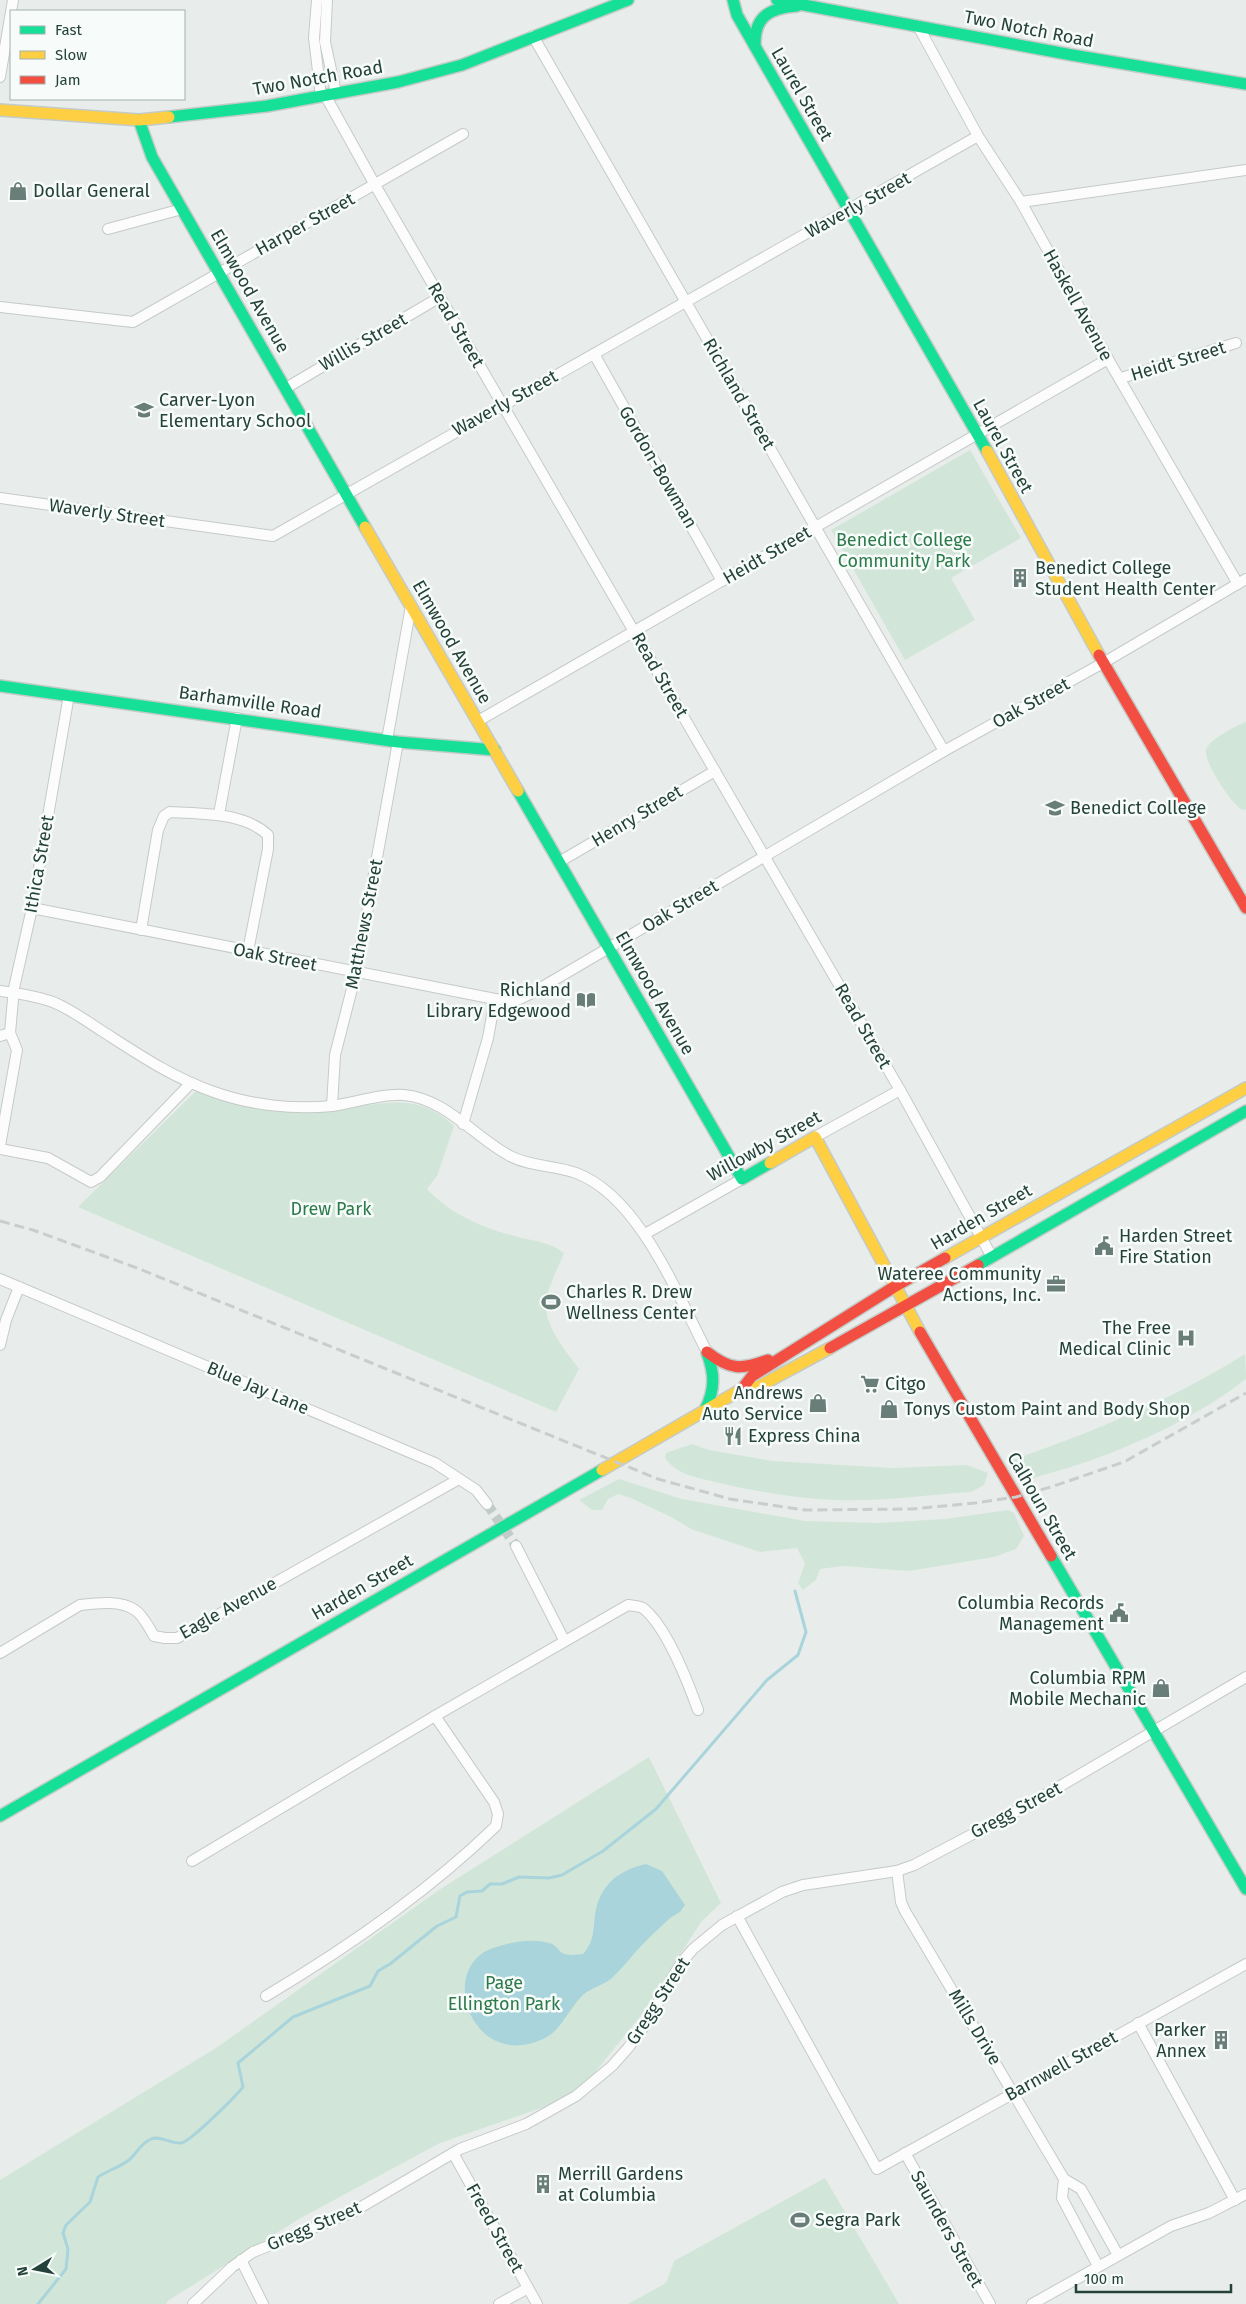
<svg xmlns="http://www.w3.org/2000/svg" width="1246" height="2304" font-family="'Fira Sans',sans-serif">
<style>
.green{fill:#d1e6d8}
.water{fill:#a9d4db}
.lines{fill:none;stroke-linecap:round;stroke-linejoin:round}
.stream{stroke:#a9d4db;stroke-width:3}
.street-tunnel{stroke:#c1cbc8;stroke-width:10;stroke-dasharray:10 5;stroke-linecap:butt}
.street-casing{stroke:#c5cac8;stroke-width:12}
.fast-casing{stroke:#c3cbc8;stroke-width:14}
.slow-casing{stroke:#c3cbc8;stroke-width:14}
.jam-casing{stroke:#c3cbc8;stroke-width:14}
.street{stroke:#fcfcfc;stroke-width:10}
.fast{stroke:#16e098;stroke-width:11}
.slow{stroke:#ffcf43;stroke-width:11}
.jam{stroke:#f24e42;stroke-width:11}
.rail{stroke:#c9cdcc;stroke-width:3;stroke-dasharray:10 5;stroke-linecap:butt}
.labels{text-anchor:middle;stroke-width:5;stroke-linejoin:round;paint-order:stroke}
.street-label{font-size:18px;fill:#24423a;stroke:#f7fbf9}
.poi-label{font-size:18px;fill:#24423a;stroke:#f7fbf9;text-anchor:start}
.park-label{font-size:18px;fill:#2d7a4b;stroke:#f7fbf9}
</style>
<rect width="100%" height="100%" fill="#e8edeb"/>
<g class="green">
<polygon points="970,450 1021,538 951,578 975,620 905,660 831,530"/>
<path d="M 1246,722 L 1246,809 L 1243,810 C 1233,807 1203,761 1206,750 C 1208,740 1237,725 1246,722 Z"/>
<path d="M 196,1091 C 233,1104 273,1113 312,1112 C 365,1111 411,1084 454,1126 L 437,1176 L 427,1189 C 450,1214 485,1229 518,1237 C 535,1241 550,1242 564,1253 C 559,1266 546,1291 546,1304 C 545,1327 566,1351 579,1369 L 556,1412 L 78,1207 Z"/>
<path d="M 1245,1354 L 1246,1379 C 1198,1416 1141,1443 1083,1463 C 1063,1470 1041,1475 1021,1482 L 1007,1462 C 1089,1433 1171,1401 1245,1354 Z"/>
<path d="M 692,1444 L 709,1450 L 772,1461 L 893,1468 L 967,1465 L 988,1473 L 984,1485 L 971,1492 C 925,1495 878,1502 833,1500 C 792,1498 754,1491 715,1482 C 696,1477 677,1475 665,1458 L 666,1453 Z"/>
<polygon points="619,1479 682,1499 805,1521 878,1523 945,1519 1008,1510 1014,1513 1024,1536 1016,1549 994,1557 909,1571 843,1566 820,1569 816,1580 803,1590 798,1583 805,1564 797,1548 760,1552 691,1529 673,1518 631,1498 618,1494 608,1499 602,1510 592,1510 579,1500"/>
<polygon points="649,1757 721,1903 701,1922 642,2014 576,2096 440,2143 299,2219 169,2300 166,2304 0,2304 0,2180 216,2048 442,1888"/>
<polygon points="825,2178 899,2304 628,2304 666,2283 674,2261"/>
</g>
<path class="water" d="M 646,1864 L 662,1871 L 685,1905 L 680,1912 L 670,1918 C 661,1927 651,1935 643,1944 C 632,1955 623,1968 612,1978 C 603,1986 588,1988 580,1998 C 567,2012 561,2031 543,2039 C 472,2072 436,1968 493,1948 C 511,1942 531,1938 549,1943 C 555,1944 557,1949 561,1952 C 567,1956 576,1955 583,1954 C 594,1942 593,1931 595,1915 C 599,1886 618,1870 646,1864 Z"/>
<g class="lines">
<path class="stream" d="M 38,2304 L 66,2269 L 68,2249 L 63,2233 L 66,2225 L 90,2202 L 98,2177 C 107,2171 120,2167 129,2160 C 137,2153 140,2144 151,2139 C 159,2135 171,2144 181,2143 C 190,2142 235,2097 243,2087 L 238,2063 L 293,2017 L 370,1986 L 378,1971 L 390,1964 L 437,1926 L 456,1917 L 460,1896 L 467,1892 L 482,1891 L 490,1884 L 502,1884 L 519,1877 L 549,1878 L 562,1875 L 603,1851 L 656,1809 L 767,1680 L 798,1655 L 806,1632 L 795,1591"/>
<polyline class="street-tunnel" points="487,1504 516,1546"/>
<g class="street-casing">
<g id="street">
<polyline points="317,0 314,38 321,96"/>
<polyline points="327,0 325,42 336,93"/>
<polyline points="918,26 978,136 1021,202 1108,359 1238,584"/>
<polyline points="533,36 944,751"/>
<polyline points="0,77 13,0"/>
<polyline points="325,95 375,185 900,1090 992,1257"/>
<polyline points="1021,202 1246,170"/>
<polyline points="108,229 182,209"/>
<polyline points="0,307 133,322 463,134"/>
<polyline points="594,354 722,581"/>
<polyline points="1121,378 1236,343"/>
<polyline points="286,388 440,297"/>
<polyline points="0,498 273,536 978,136"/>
<polyline points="478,721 1108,359"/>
<polyline points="387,740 411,606"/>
<polyline points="219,814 237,718"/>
<polyline points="559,862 715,771"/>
<polyline points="32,908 495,999 515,1001 532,993 944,751 1103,663 1246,579"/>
<path d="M 141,930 L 158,830 L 164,816 L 170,812 C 203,814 243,812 268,835 L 268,849 L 248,951"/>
<path d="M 0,991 C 17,993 34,996 50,1001 C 68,1007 86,1021 102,1031 C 138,1054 173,1078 214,1092 C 250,1105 294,1110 332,1106 C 354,1103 383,1093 404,1095 C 447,1099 474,1137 510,1156 C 531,1167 555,1165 576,1173 C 639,1196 678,1296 707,1352"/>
<polyline points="0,1036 10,1033"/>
<polyline points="332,1106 335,1055 356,973 398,742"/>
<polyline points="463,1124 488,1038 495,999"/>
<polyline points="815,1137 900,1090"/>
<polyline points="0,1146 17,1050 10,1033 14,988 32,908 69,695"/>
<polyline points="0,1149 48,1158 91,1182 100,1177 191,1083"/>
<polyline points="645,1234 742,1179"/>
<polyline points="0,1279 435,1463 476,1490 487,1504"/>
<polyline points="0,1345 6,1320 19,1287"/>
<polyline points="516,1546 564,1640"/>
<path d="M 0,1653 L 80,1605 C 98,1603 120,1600 135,1610 C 143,1615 149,1628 154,1636 L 165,1638 L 177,1638 L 459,1479"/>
<path d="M 192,1861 L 435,1716 L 628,1605 C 633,1606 639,1606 643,1608 C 666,1626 688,1682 698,1710"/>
<polyline points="897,1871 901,1902 905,1911 1064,2179 1081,2189 1118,2255"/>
<polyline points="737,1916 877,2169 1246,1964"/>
<path d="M 266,1996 C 345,1949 430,1890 496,1826 L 498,1814 L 494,1802 L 435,1716"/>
<polyline points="1138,2023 1235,2200"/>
<polyline points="453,2153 537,2304"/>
<polyline points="905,2153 990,2304"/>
<polyline points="1064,2179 1062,2198 1098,2266"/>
<polyline points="241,2260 263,2304"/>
<polyline points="193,2304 232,2267 253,2252 351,2213 460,2149 526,2124 576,2096 612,2066 628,2048 645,2025 681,1963 693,1949 722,1925 782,1892 803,1885 897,1871 914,1865 1028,1805 1246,1677"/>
<polyline points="499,2304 528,2288"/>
<polyline points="1032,2304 1171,2226 1209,2213 1246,2194"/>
</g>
</g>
<g class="fast-casing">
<g id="fast">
<polyline points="733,0 737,15 987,451"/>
<polyline points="777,0 1072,55 1246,84"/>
<path d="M 755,46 C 754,16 770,8 797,6"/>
<polyline points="169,117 267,106 398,82 462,65 628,0"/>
<polyline points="139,120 152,157 365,527"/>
<polyline points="0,686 398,742 495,750"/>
<polyline points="518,791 742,1179 770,1163"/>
<polyline points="978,1265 1246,1111"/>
<path d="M 705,1410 C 715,1390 715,1374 707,1353"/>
<polyline points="1051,1556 1246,1889"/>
<polyline points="0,1816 602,1470"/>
</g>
</g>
<g class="slow-casing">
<g id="slow">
<polyline points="0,110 139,120 169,117"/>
<polyline points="987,451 1099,655"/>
<polyline points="365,527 518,791"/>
<polyline points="770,1163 815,1137 920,1332"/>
<polyline points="945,1258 1246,1088"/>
<polyline points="602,1470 742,1389 758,1387 830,1348"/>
</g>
</g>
<g class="jam-casing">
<g id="jam">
<polyline points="1099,655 1246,908"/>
<polyline points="920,1332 1051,1556"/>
<polyline points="830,1348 978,1265"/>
<path d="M 707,1352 C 730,1370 741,1370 768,1360"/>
<polyline points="742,1389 752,1376 894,1287 945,1258"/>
</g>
</g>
<use href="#street" class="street"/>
<use href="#fast" class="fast"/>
<use href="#slow" class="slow"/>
<use href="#jam" class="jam"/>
<polyline class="rail" points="0,1221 33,1230 137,1268 658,1479 730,1499 805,1510 912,1509 975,1503 1016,1497 1054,1486 1124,1462 1246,1393"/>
</g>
<defs>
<g id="shop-bare" transform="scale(1.5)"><path d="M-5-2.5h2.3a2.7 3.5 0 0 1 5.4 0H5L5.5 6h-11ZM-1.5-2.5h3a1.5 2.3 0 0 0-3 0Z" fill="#697e78" stroke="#f7fbf9" stroke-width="2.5" paint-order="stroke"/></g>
<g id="school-bare" transform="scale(1.5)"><path d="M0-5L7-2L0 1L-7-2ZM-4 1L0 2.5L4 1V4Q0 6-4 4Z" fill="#697e78" stroke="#f7fbf9" stroke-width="2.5" paint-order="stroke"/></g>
<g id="building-bare" transform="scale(1.5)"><path d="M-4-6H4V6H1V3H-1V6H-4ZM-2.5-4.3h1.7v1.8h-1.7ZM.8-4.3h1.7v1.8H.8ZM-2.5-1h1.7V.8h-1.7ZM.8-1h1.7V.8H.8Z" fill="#697e78" stroke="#f7fbf9" stroke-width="2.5" paint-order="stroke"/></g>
<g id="university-bare" transform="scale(1.5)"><path d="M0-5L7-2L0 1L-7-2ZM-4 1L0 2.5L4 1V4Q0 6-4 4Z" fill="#697e78" stroke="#f7fbf9" stroke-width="2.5" paint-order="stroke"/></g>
<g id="library-bare" transform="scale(1.5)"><path d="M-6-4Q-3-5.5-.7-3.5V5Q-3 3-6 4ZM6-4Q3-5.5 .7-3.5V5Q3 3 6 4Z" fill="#697e78" stroke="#f7fbf9" stroke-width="2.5" paint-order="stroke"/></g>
<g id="civic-bare" transform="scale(1.5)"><path d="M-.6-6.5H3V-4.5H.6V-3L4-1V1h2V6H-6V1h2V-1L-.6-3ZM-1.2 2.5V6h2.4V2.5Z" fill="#697e78" stroke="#f7fbf9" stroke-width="2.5" paint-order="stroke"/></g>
<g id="office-bare" transform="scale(1.5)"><path d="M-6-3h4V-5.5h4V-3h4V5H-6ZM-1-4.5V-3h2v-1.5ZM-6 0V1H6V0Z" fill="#697e78" stroke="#f7fbf9" stroke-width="2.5" paint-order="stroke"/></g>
<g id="stadium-bare" transform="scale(1.5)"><path d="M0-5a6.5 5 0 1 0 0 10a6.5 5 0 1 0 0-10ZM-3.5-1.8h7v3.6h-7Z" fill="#697e78" stroke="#f7fbf9" stroke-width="2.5" paint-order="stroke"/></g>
<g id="hospital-bare" transform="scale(1.5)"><path d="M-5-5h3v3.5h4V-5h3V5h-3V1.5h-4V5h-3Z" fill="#697e78" stroke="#f7fbf9" stroke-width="2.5" paint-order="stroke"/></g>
<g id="supermarket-bare" transform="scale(1.5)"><path d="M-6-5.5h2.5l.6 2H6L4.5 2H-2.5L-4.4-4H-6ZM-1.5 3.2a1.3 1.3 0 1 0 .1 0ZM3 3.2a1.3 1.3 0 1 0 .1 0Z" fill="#697e78" stroke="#f7fbf9" stroke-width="2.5" paint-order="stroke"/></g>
<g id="restaurant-bare" transform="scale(1.5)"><path d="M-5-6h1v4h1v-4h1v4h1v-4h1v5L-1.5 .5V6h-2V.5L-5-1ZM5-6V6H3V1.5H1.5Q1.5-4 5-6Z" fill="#697e78" stroke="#f7fbf9" stroke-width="2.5" paint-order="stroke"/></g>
</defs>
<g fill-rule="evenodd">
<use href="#shop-bare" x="18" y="191"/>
<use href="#school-bare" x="144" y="410"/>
<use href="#building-bare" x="1020" y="578"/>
<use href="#university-bare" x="1055" y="808"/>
<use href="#library-bare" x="586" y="1000"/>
<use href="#civic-bare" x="1104" y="1246"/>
<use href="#office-bare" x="1056" y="1284"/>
<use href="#stadium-bare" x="551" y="1302"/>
<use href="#hospital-bare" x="1186" y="1338"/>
<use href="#supermarket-bare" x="870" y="1384"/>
<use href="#shop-bare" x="818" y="1403"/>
<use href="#shop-bare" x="889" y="1409"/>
<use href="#restaurant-bare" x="733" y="1436"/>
<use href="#civic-bare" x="1119" y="1613"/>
<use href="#shop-bare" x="1161" y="1688"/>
<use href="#building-bare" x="1221" y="2040"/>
<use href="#building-bare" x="543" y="2184"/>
<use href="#stadium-bare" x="800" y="2220"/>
</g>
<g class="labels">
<g class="street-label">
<text transform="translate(1029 29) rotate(11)" y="6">Two Notch Road</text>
<text transform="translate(318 78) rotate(-10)" y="6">Two Notch Road</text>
<text transform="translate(802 94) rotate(60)" y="6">Laurel Street</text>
<text transform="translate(858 205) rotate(-29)" y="6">Waverly Street</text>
<text transform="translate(305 224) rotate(-29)" y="6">Harper Street</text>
<text transform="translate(250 291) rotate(60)" y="6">Elmwood Avenue</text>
<text transform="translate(1078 305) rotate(61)" y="6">Haskell Avenue</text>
<text transform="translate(456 325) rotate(60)" y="6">Read Street</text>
<text transform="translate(363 342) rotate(-30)" y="6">Willis Street</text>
<text transform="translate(1178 361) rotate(-17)" y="6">Heidt Street</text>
<text transform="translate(739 394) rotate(60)" y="6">Richland Street</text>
<text transform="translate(505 403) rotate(-29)" y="6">Waverly Street</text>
<text transform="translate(1003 446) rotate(61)" y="6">Laurel Street</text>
<text transform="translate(658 467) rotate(60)" y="6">Gordon-Bowman</text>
<text transform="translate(107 513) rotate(8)" y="6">Waverly Street</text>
<text transform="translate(767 555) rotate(-30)" y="6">Heidt Street</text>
<text transform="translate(452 642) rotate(60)" y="6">Elmwood Avenue</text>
<text transform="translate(660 675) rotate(60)" y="6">Read Street</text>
<text transform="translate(250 702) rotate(8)" y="6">Barhamville Road</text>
<text transform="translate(1031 703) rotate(-29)" y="6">Oak Street</text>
<text transform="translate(637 816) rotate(-31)" y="6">Henry Street</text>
<text transform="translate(39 864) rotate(-80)" y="6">Ithica Street</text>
<text transform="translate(680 906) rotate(-31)" y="6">Oak Street</text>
<text transform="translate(364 924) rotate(-79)" y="6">Matthews Street</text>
<text transform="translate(275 957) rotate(11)" y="6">Oak Street</text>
<text transform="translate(655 993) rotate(60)" y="6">Elmwood Avenue</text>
<text transform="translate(863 1026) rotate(60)" y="6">Read Street</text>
<text transform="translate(764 1146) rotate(-29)" y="6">Willowby Street</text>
<text transform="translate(981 1217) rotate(-30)" y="6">Harden Street</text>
<text transform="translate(258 1388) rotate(23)" y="6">Blue Jay Lane</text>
<text transform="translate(1042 1506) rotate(60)" y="6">Calhoun Street</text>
<text transform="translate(362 1587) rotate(-30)" y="6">Harden Street</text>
<text transform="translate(228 1608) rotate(-29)" y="6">Eagle Avenue</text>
<text transform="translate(1016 1810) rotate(-28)" y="6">Gregg Street</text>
<text transform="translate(658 2001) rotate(-57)" y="6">Gregg Street</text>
<text transform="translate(975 2027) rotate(59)" y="6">Mills Drive</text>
<text transform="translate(1061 2066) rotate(-29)" y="6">Barnwell Street</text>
<text transform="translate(314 2226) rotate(-23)" y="6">Gregg Street</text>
<text transform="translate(495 2228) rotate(61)" y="6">Freed Street</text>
<text transform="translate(947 2229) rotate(61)" y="6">Saunders Street</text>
</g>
<g class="poi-label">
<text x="33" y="197">Dollar General</text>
<text x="159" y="406">Carver-Lyon<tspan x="159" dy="21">Elementary School</tspan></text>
<text x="1035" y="574">Benedict College<tspan x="1035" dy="21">Student Health Center</tspan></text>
<text x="1070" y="814">Benedict College</text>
<text x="571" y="996" text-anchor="end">Richland<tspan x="571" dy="21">Library Edgewood</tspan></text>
<text x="1119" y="1242">Harden Street<tspan x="1119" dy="21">Fire Station</tspan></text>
<text x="1041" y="1280" text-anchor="end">Wateree Community<tspan x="1041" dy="21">Actions, Inc.</tspan></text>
<text x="566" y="1298">Charles R. Drew<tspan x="566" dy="21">Wellness Center</tspan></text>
<text x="1171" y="1334" text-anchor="end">The Free<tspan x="1171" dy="21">Medical Clinic</tspan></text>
<text x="885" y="1390">Citgo</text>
<text x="803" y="1399" text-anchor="end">Andrews<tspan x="803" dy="21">Auto Service</tspan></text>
<text x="904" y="1415">Tonys Custom Paint and Body Shop</text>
<text x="748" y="1442">Express China</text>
<text x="1104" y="1609" text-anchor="end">Columbia Records<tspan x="1104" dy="21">Management</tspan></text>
<text x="1146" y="1684" text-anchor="end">Columbia RPM<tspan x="1146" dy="21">Mobile Mechanic</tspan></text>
<text x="1206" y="2036" text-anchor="end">Parker<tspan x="1206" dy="21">Annex</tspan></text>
<text x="558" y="2180">Merrill Gardens<tspan x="558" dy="21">at Columbia</tspan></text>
<text x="815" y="2226">Segra Park</text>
</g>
<g class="park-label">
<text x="904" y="546">Benedict College<tspan x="904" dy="21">Community Park</tspan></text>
<text x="331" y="1215">Drew Park</text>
<text x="504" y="1989">Page<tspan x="504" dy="21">Ellington Park</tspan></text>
</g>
</g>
<rect x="10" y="10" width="175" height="90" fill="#f7fbf9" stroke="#a3b1ad"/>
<rect x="20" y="26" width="25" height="8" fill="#16e098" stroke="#a3b1ad"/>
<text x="55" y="35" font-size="15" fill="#24423a">Fast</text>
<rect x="20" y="51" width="25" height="8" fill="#ffcf43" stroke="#a3b1ad"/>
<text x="55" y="60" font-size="15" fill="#24423a">Slow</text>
<rect x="20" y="76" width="25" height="8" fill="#f24e42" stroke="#a3b1ad"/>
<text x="55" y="85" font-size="15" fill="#24423a">Jam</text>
<g transform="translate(35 2269) rotate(260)" stroke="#f7fbf9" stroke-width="4" paint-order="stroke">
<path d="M0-4L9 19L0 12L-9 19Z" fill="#24423a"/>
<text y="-8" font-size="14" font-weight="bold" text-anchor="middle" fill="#24423a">N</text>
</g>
<path d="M1076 2284v8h155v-8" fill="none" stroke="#24423a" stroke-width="2.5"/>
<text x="1084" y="2284" font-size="15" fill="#24423a" stroke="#f7fbf9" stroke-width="4" paint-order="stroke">100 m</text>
</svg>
